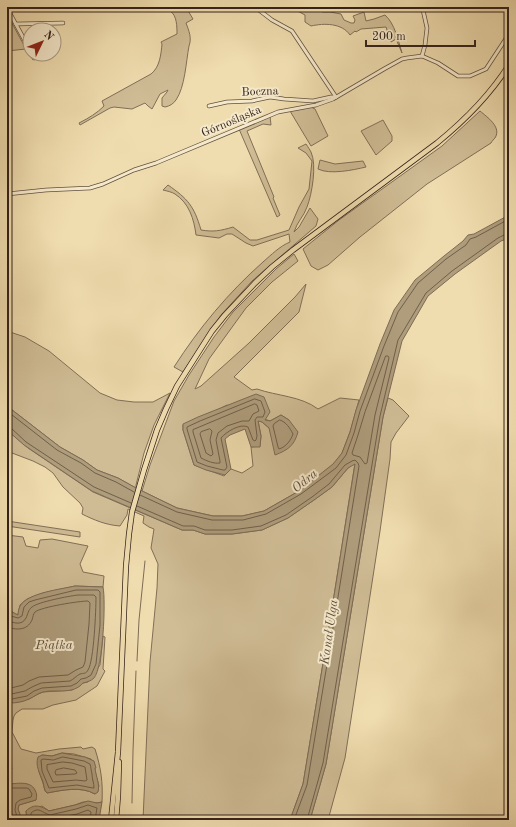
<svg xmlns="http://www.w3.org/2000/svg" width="516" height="827" font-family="'Old Standard TT',serif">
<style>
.green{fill:#d0bd96;stroke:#816f58;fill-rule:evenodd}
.water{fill:#af9d7c;stroke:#7d6b55}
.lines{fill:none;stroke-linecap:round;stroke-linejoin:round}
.shore{stroke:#705f4b;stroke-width:1}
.stream{stroke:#7d6b55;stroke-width:1}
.street-casing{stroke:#62503f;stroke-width:4.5}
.primary-casing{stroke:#32211a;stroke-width:6}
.street{stroke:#f5e9cb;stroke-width:3}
.primary{stroke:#f0ddaf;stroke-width:4.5}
.labels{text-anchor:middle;stroke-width:4;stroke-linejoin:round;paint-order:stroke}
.street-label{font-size:12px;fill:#32211a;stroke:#f5e9cb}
.water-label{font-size:13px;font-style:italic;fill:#5e4c3c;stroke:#f5e9cb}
</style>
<rect width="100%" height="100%" fill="#f0ddaf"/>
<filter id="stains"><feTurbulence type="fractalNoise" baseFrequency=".005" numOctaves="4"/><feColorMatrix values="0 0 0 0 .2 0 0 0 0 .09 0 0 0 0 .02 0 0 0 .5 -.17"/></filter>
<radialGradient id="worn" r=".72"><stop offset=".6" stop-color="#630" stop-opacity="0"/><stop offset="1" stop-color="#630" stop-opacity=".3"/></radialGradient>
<g class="green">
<path d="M 163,7 L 187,7 L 187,9 L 193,19 L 186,23 C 189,31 192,38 189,46 C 186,62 185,87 176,100 C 173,104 170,106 165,107 L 162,106 L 162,98 L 167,92 L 168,90 L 160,94 L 152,109 L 148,106 L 145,103 L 132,109 L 114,107 L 110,108 L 80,125 L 79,123 C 89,118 97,113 104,106 L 102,101 L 151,74 C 160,67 161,54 162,44 L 161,42 L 177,34 C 177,27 177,15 170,11 C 167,10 162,9 159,9 Z"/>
<path d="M 290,7 L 309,7 L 323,12 L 330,12 L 341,14 L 344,20 L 351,23 L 354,23 L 355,20 L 353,16 L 364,12 L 366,21 L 374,19 L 385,15 C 395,24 398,40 402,53 L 396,39 L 391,42 L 386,27 L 361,29 L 356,32 L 355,31 L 350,35 C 342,23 324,23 311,26 L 305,22 L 305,15 Z"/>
<polygon points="7,14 26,49 7,51"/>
<polygon points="311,107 315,109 328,136 311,146 290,111"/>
<path d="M 480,111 C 487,117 502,127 495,138 C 494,139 492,141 491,143 L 427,184 L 360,237 L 328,265 L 318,270 L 311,266 L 303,249 L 339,220 L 442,146 Z"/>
<polygon points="270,116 271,125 263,124 247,131 274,197 273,198 280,215 277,217 239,129"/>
<polygon points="383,120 392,136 392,141 376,155 361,131"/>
<path d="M 306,144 C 308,147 310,150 311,152 C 317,165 312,194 307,207 C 304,216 297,222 294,232 L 299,227 L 310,208 L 318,219 L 316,226 L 252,281 L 221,315 L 183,372 L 174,367 C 199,328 228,293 263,262 C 271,255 280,246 290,242 L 289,234 L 253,246 L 246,243 L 232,234 L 227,234 L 219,238 L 196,235 C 194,219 189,203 175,194 C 172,192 167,191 163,190 L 168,185 C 188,199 194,206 201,230 C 213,232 220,231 233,227 L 250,240 L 257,240 L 289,230 L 299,207 L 309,189 L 312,161 L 306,153 L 298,148 Z"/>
<path d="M 320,160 L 335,164 L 363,161 L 366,167 C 353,170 330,175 318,169 Z"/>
<path d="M 294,254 L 298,261 L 272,282 L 246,308 L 209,359 L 195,389 L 201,386 L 249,343 L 295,297 L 306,284 L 299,312 L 234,377 L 252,390 L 257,389 C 277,396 301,396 318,409 L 340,398 L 359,400 L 350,432 L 342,453 L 334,464 L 299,491 L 264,511 L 242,516 L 213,516 L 177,508 L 142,491 L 150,465 L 174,401 L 189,375 L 214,337 L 233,312 L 276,269 ZM 227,405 L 270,421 L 281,415 L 289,420 L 269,428 L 262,422 L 258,420 L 261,436 L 260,446 L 251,447 L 253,466 L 242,473 L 231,469 L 224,476 L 194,465 L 183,430 L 183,425 C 197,418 213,413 227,405 Z"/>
<polygon points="7,331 25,337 49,351 100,393 117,400 134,402 153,402 170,393 154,425 144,453 136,485 136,488 118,478 97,470 83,460 60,447 7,406"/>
<polygon points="388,398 393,400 409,416 396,433 391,442 390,459 380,531 345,758 328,820 310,820 326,764 383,417"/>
<path d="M 7,430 L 28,448 L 93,492 L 182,530 L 193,530 L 205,534 L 232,534 L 262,530 L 288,518 L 314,500 L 332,487 L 348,468 L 355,463 L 330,621 L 303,784 L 290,820 L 143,820 L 150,662 L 157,588 L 158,564 L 151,548 L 154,529 L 149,527 L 143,523 L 144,516 L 128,509 L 127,515 L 120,526 C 106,525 94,520 82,514 L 83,508 L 80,503 L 63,487 L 53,473 L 45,467 L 33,461 L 12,453 L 7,464 Z"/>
<polygon points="7,521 80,532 80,537 7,526"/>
<path d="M 7,535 L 23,537 L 26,546 L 38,548 L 40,540 L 52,539 L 88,546 L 80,564 L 83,572 L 104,576 L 103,587 L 75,586 L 43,593 L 27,599 L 20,605 L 18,615 C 9,611 10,610 7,601 Z"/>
<path d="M 103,636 L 105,637 L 103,669 L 105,671 L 97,686 L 76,700 L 53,705 L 43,709 L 22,709 L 16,713 L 14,716 L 13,720 L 12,732 L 21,749 L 36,753 L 59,749 L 81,747 L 83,749 L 92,747 L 95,749 C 101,768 103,782 102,802 L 97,803 L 83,802 L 75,805 L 49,811 L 42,806 L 26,811 L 27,820 L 22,820 L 18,809 L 19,805 L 36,800 L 27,784 L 7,784 L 7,769 L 12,769 L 11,765 L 7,763 L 7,705 L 10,703 L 29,699 L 36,695 L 43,692 L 72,690 L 83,683 L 88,682 L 100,665 ZM 62,753 L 74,754 L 91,759 C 95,768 96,777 99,786 L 95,794 C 81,786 63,790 47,793 L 45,791 L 43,783 L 39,772 L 42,755 L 52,756 Z"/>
</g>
<g class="water">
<polygon points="509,215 509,238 501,241 455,274 428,296 402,341 383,417 326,764 310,820 290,820 303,784 330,621 355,464 348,468 332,487 314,500 288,518 262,530 232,534 205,534 193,530 182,530 92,491 24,445 7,430 7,406 60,447 83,460 97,470 118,478 136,488 177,508 213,516 242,516 264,511 299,491 333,464 342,453 350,432 356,410 380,344 394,310 415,280 444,256 463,241 468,235 474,234"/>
<path d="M 256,394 L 264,397 L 270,412 L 265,420 L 270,421 L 281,415 L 289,420 L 298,432 C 294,446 288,450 275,455 L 269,428 L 262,422 L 258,421 L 261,436 L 260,447 L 251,447 L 245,429 L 230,435 L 225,439 L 231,469 L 225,475 L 206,470 L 194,465 L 183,430 L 183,424 L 198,417 Z"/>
<path d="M 75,586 L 103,587 C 106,601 103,668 94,678 C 91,681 87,682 83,683 C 73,695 56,689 43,692 C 38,693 34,697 29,699 C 23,702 16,703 10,703 L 7,705 L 7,601 L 8,601 C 10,610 9,611 18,615 C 18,612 19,608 20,606 C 27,593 62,589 75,586 Z"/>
<path d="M 62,753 L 85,757 L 94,761 L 96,768 L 95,768 C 96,777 100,784 98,792 L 95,794 C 81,786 63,790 47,793 C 44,790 44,786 43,782 C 40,773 35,766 38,757 L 42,755 L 52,756 Z"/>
<path d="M 7,784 C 16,784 30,780 35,790 C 37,794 37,796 36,800 L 19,805 L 18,809 L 22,820 L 7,820 Z"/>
<path d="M 88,801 L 97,803 L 102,802 L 99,820 L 27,820 L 26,811 C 34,803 41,806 49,811 L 75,805 Z"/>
</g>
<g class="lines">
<g class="shore">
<polygon points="386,356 388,356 389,358 375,415 367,463 365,464 360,457 353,455 352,453 358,435 365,412"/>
<path d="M 255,399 L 261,401 L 265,412 L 263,417 L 257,417 L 255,420 L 257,436 L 256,440 L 255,441 L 253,440 L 248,427 C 240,423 226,432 221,438 L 227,467 L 225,470 L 223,470 L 207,466 L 197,462 L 187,429 L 187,427 L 200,421 Z"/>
<path d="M 255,404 L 257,405 L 259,411 L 253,414 L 249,421 L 242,421 L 227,426 L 218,433 L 216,440 L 220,461 L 220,463 C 214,464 207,461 201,458 L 193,432 L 193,430 Z"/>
<polyline points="7,411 57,450 81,463 95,473 116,482 134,492"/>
<path d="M 280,420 C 286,422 290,428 293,434 C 291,440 286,447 279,449 L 278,447 L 273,426 L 274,424 Z"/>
<polyline points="7,427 11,428 26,442 94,487 131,503"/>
<polygon points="210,429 212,431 210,440 213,454 211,456 206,453 200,434 201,432"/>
<polyline points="140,495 177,512 212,520 243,520 266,514 301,494 336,468 346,455 354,433 360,411 384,346 398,312 418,283 446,259 466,245 470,239 476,237 509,219"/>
<polyline points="137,506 183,526 194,526 205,530 232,530 261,526 286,515 312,497 329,484 345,465 352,461 355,460 358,463 359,466 334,622 307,785 294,820"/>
<polyline points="7,613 11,616 18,618 22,616 24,607 29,602 35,600 76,590 98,590 100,592 100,625 96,664 91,675 86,678 81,679 77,683 71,686 42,688 34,691 27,696 7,700"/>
<path d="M 7,620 C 13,623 22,626 26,618 C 28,614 28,610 32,607 C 38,602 69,596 78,595 C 83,595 88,595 94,595 L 96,597 C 96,609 94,661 88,670 C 86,674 84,673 80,674 C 76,676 74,679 70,681 L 41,683 L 32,687 L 25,691 L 7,695"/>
<path d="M 7,627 C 16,630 27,631 32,620 C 33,617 33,614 35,612 C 41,607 79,601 88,601 L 90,603 L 89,624 L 85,662 L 83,667 L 76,670 L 68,675 L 39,677 L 29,681 L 23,685 L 7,689"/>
<path d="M 63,757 L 84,761 L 90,764 C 91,767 91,770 92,774 C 92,779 94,783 94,788 L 93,788 L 77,785 L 49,788 L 42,771 L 41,760 L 43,759 L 53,760 Z"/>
<polygon points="63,762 72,763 85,767 87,780 85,781 76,780 53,782 47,769 47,765"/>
<polygon points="64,768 75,770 77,773 75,774 56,775 55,772 56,770"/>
<polyline points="7,788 27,788 29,789 32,794 31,797 20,800 16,803 15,810 18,820"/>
<path d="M 31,820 L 31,813 C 39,806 42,813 50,815 L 76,809 L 88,805 L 97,808 L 95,820"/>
<polyline points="36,820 36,817 38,815 46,819 50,819 77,814 88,810 91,812 90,820"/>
<polyline points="307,820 323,763 380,416 398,340 426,293 452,271 498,238 506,234 509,234"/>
</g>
<g class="stream">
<polyline points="137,661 139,620 145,561"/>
<polyline points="132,803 133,751 136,671"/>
</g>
<g class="street-casing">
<g id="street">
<polyline points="255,7 272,20 292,31 336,97"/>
<polyline points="7,8 30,50"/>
<polyline points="16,24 63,23"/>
<polyline points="32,54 34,58"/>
<polyline points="422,56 425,45 427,28 423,10 430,7"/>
<polyline points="209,106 227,102 252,101 270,97 284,99 313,101 331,97 336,97"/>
<polyline points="7,194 46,190 90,188 103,184 134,170 156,163 278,112 316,105 333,99 384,69 402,59 407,58 422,56 438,63 458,76 470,76 486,69 507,37 509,39"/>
</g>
</g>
<g class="primary-casing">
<g id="primary">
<path d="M 111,820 L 118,752 L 126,566 L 129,534 L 132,512 L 144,470 L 157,430 L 166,409 L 177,386 L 212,331 L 225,315 L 255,283 L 272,267 L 293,250 L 437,143 C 464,121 490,95 509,65"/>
<polyline points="116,820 118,796 119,762"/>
</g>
</g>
<use href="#street" class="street"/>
<use href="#primary" class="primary"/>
</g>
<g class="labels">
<g class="street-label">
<text transform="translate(260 91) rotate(-2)" y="4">Boczna</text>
<text transform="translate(231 121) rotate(-23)" y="4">Górnośląska</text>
</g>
<g class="water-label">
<text transform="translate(304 480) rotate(-39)" y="5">Odra</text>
<text transform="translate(328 632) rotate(-82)" y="5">Kanał Ulga</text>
<text x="54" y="649">Piątka</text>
</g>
</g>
<rect width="516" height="827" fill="none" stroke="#f0ddaf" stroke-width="24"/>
<rect x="8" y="8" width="500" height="811" fill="none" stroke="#32211a" stroke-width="2"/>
<rect x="12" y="12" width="492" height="803" fill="none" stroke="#32211a"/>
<g transform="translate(42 42) rotate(47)"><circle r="19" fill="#f5e9cb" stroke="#a79984"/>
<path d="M0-3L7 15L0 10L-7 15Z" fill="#8f2418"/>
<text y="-6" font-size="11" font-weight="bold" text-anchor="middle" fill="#32211a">N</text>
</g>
<path d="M366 40v6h109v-6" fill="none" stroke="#32211a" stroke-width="2"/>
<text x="372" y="40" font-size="12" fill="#32211a" stroke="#f5e9cb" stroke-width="3" paint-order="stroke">200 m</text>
<rect width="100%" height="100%" filter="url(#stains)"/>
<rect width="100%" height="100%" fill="url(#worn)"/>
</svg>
